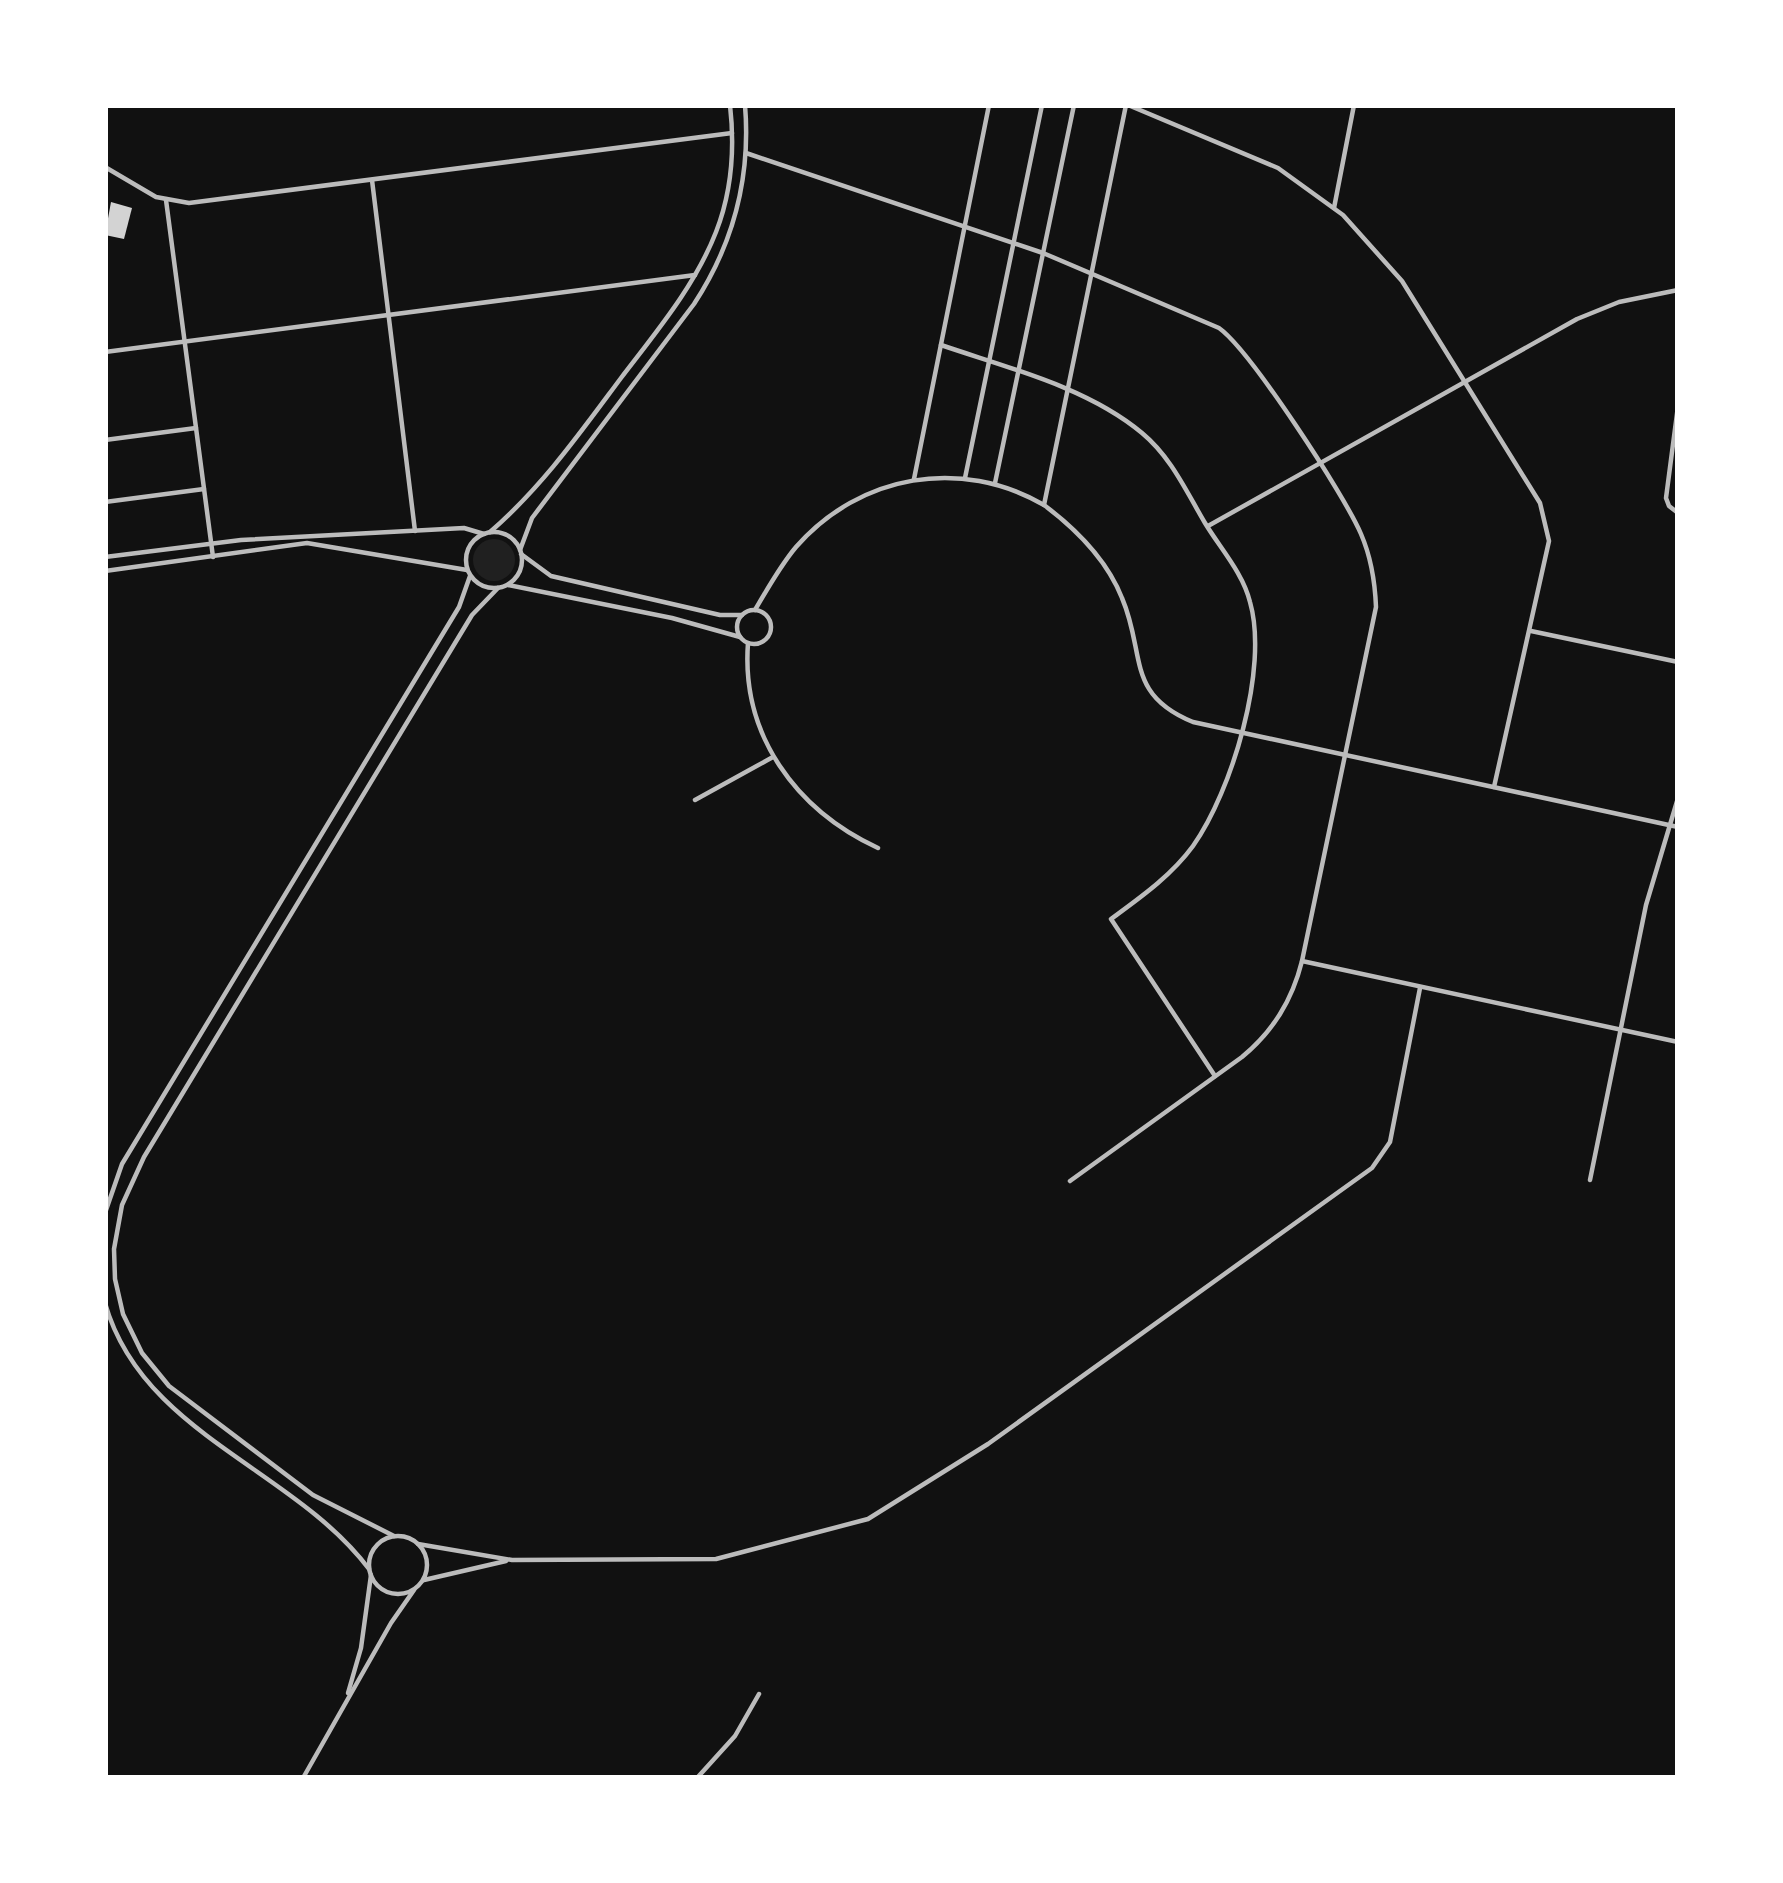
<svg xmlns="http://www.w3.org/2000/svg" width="1783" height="1883" font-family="'IBM Plex Sans',sans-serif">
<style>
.green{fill:#202020}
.building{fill:#d3d3d3}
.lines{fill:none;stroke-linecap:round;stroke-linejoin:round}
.minor{stroke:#bcbcbc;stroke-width:4.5}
</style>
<rect width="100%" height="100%" fill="#111"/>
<circle class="green" cx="494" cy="560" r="21"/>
<polygon class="building" points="111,202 132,208 124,239 105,235"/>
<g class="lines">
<g class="minor">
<path d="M 1126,105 L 1044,505 C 1076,529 1107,560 1122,598 C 1146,654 1125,694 1193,722 L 1678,827"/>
<polyline points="1128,105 1278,168 1343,215 1402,281 1540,503 1549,541 1494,787"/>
<path d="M 746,153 L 1043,253 L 1219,328 C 1250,350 1345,496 1361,534 C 1371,557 1375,582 1376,607 L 1302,961 C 1292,1001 1273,1031 1242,1057 L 1070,1181"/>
<polyline points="105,167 156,197 189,203 732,133"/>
<polyline points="372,180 415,531"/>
<polyline points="166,200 213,557"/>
<polyline points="1334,208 1354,105"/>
<path d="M 941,345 C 1008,368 1087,387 1142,433 C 1171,457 1186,491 1205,523 C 1220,548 1243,573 1250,602 C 1269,668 1232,791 1193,846 C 1171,876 1141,897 1111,919 L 1215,1076"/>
<polyline points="105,352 695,275"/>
<polyline points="1678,406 1666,498 1669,506 1678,513"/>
<polyline points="105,440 196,428"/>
<polyline points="965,478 1042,105"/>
<polyline points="914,479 989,105"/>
<polyline points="995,483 1074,105"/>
<polyline points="105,502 204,489"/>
<polyline points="1208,526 1577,319 1619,302 1678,290"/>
<circle cx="494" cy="560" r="28"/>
<path d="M 490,532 C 542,487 580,433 621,378 C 656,332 695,286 716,232 C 732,191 735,149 730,105"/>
<path d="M 520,550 L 532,518 L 694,304 C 734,243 751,178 745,105"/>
<polyline points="521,554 551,576 720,615 742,615"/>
<polyline points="105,557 241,540 464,528 484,534"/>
<polyline points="105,571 307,543 467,570"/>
<polyline points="508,585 672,618 740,637"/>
<path d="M 755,610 C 768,588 780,566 796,547 C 860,474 961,457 1044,505"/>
<circle cx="754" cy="627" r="17"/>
<polyline points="1531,631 1678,662"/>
<path d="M 748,643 C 741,735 796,810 878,848"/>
<polyline points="695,800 773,757"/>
<polyline points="1302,961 1678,1042"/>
<polyline points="1590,1180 1646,905 1678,798"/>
<polyline points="105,1213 122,1164 459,607 470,576"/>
<path d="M 105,1303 C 142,1434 293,1468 369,1569"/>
<polyline points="394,1536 313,1495 169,1386 142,1353 123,1314 115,1279 114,1249 122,1205 144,1157 472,615 498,588"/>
<circle cx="398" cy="1565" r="29"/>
<polyline points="418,1544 512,1560 716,1559 868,1519 988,1444 1372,1168 1390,1142 1420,988"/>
<polyline points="424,1580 506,1561"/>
<polyline points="348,1693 361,1648 371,1575"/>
<polyline points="303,1778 391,1623 414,1590"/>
<polyline points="697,1778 735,1736 759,1694"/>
</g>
</g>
<rect width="1783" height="1883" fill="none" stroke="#ffffff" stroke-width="216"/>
</svg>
